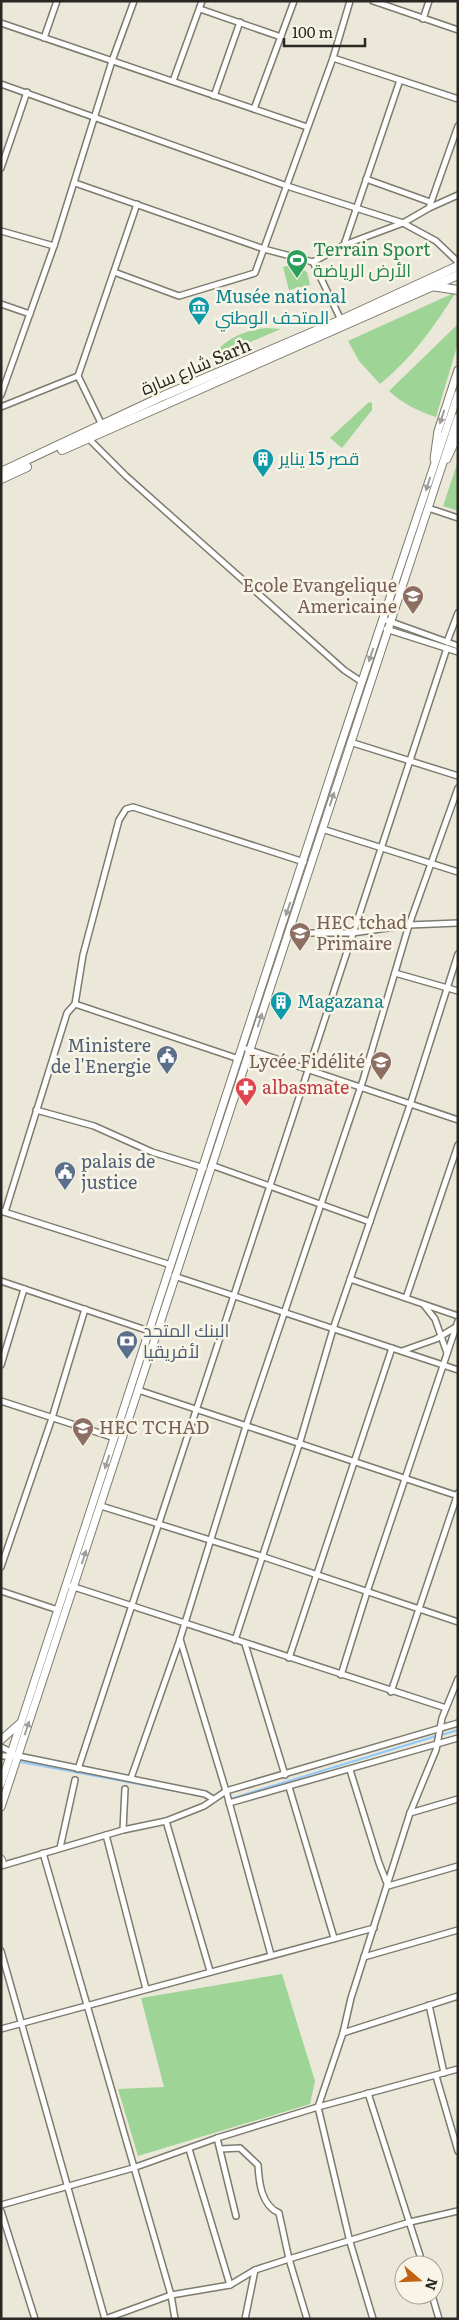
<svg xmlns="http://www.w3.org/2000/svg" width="459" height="2320" font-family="Literata,Cairo,serif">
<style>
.green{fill:#9ed496}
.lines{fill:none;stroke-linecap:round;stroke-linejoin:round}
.stream{stroke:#91c9fc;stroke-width:2}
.minor-casing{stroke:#7d7b6e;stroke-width:8}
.major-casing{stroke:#7d7b6e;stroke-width:9}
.highway-casing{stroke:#7d7b6e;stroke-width:10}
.minor{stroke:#fff;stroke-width:5}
.major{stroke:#fff;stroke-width:7}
.highway{stroke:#fff;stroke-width:8}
.oneway{fill:#9e9e9c}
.labels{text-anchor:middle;stroke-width:5;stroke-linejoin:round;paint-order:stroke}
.leisure-label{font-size:18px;fill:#27864d;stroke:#f8f5e7;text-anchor:start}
.culture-label{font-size:18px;fill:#0d838f;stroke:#f8f5e7;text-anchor:start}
.street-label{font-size:18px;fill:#282722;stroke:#f8f5e7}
.education-label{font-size:18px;fill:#785e54;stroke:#f8f5e7;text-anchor:end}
.service-label{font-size:18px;fill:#4e5e75;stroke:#f8f5e7;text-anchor:start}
.health-label{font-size:18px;fill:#be3a42;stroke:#f8f5e7;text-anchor:start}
</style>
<rect width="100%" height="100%" fill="#ebe8da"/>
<g class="green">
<polygon points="295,264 307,272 310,285 289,290 283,267"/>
<path d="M 456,292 C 434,327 412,358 380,384 L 359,361 L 348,341 Z"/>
<path d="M 458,324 L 458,343 L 436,417 C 418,411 403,404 389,391 Z"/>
<path d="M 266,328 L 281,329 L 210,359 C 223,340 243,330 266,328 Z"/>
<polygon points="369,402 372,403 372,410 342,448 330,438"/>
<polygon points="458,461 458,511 443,506"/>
<polygon points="282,1974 315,2081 310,2104 138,2156 118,2089 164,2087 141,1998"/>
</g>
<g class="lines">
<g class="stream">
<polyline points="441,1735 458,1730"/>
<polyline points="21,1762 197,1795"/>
<polyline points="230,1799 436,1736"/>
</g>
<g class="minor-casing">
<g id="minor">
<polyline points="373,1 458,30"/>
<polyline points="200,9 281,37"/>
<polyline points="423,19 429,1"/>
<polyline points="1,23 307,127"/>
<polyline points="44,38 57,1"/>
<polyline points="333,58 458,99"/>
<polyline points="173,81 202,1"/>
<polyline points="1,84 287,186 403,223 436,241 458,262"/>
<polyline points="214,96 240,22"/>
<polyline points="254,109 294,1"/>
<polyline points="1,168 27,92"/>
<polyline points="366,179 430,202"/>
<polyline points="75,183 264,249 313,262 344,245 403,223 429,208 458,195"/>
<polyline points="429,208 458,126"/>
<polyline points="1,231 54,246"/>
<polyline points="344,245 400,80"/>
<polyline points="313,262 341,320"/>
<polyline points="114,272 179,296 255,273 333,58 350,1"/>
<polyline points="1,304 30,314"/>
<polyline points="1,395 54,246 112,61 134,1"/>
<polyline points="1,407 78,376"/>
<polyline points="102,425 78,376 137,204"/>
<polyline points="88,438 126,476 344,670 362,682"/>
<polyline points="428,508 458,518"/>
<polyline points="383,619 458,646"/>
<polyline points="386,629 458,652"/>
<polyline points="447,642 458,613"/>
<polyline points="350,742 458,776"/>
<polyline points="322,829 458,872"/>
<polyline points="288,933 352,933 409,925 458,923"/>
<polyline points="395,973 458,991"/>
<polyline points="75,1004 239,1059"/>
<polyline points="247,1049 458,1120"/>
<polyline points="36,1110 94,1126 152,1152 204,1168"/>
<polyline points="211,1165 370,1222"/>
<polyline points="1,1211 171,1265"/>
<polyline points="5,1212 67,1013 75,1004 83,955 119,820 126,809 133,807 304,862"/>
<polyline points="174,1276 458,1370"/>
<polyline points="350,1279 458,1316"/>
<polyline points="1,1281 149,1331"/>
<polyline points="406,1298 458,1145"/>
<polyline points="424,1305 435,1319 447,1353"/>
<polyline points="402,1351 436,1339 456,1327"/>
<polyline points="1,1365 24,1289"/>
<polyline points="138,1390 458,1496"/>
<polyline points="1,1401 115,1438"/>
<polyline points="101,1506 261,1556 458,1622"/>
<polyline points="1,1567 52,1418 85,1309"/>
<polyline points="71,1586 446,1708"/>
<polyline points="1,1591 58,1610"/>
<polyline points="235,1640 299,1445 333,1329 410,1105 458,954"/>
<polyline points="245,1644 285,1775"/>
<polyline points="289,1658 392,1348"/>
<polyline points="341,1675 367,1592 458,1321"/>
<polyline points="391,1692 458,1493"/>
<polyline points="1,1747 13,1753"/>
<polyline points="1,1756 18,1756 205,1794 213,1799"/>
<polyline points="78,1769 447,648"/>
<polyline points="350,1770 379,1863 388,1886 458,1866"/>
<polyline points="131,1778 180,1639"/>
<polyline points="289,1787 334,1938"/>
<polyline points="229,1803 458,1738"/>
<polyline points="410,1813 458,1799"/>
<polyline points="166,1821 210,1971"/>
<polyline points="123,1830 125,1789"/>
<polyline points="106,1835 146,1989"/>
<polyline points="60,1848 75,1780"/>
<polyline points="43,1853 171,2295 175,2319"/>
<polyline points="1,1866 123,1830 166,1821 204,1806 226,1791 458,1723"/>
<polyline points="1,1951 105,2319"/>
<polyline points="271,1955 226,1791 180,1639 246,1426 363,1080 409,925 458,788"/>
<polyline points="364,1957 458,1930"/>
<polyline points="429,2005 444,2073"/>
<polyline points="1,2029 374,1928"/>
<polyline points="343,2033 458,1996"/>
<polyline points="436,2076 458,2151"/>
<polyline points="368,2093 423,2265"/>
<polyline points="217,2138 236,2216"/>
<polyline points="189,2149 230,2285"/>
<path d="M 221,2149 L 240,2148 L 258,2165 C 259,2182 261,2205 279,2213 L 289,2259 L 307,2319"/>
<polyline points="1,2205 133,2168 217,2138 318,2107 458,2069"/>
<polyline points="1,2211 35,2319"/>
<polyline points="432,2295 439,2319"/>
<polyline points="105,2319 171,2295 230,2285 255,2270 289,2259 410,2222 458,2211"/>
<polyline points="245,2319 255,2270"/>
<polyline points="373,2319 350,2242 318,2107 343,2033 351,1998 410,1813 436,1750 442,1718 458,1679"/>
</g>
</g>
<g class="major-casing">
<g id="major">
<polyline points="434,459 438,431 458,370"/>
<polyline points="447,459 458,435"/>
<polyline points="1,1740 19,1724"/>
<polyline points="1,1784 335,762 458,394"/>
<polyline points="1,1807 458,417"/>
<polyline points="1,1859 2,1861"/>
</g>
</g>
<g class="highway-casing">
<g id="highway">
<polyline points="431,286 458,290"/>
<polyline points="62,450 458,275"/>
<polyline points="1,472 163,396 341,320 458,266"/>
<polyline points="1,479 27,467"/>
</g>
</g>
<use href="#minor" class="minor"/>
<use href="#major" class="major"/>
<use href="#highway" class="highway"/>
</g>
<defs><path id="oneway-solid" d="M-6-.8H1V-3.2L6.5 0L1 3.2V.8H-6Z" transform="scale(1.25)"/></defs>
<g class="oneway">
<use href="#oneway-solid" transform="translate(442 417) rotate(108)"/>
<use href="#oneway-solid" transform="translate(428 484) rotate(108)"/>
<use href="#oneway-solid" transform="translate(371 655) rotate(108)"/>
<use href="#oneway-solid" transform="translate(332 799) rotate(-72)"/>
<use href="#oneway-solid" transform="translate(288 909) rotate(109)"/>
<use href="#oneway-solid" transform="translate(260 1020) rotate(-72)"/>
<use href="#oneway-solid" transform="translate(107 1462) rotate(108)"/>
<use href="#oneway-solid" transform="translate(84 1557) rotate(-72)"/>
<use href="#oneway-solid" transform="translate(27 1728) rotate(-72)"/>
</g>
<defs>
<g id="stadium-pin" transform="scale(1.125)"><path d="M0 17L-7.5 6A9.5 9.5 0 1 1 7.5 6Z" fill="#2e9e5b" stroke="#f8f5e7"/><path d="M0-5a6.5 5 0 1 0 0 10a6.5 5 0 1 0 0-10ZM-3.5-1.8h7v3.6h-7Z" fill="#fff"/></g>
<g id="museum-pin" transform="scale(1.125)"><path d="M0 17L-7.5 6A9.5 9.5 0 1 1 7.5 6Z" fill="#0f9aa8" stroke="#f8f5e7"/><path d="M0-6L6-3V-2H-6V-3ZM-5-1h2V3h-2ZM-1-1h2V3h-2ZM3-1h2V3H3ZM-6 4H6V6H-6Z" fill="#fff"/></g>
<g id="building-pin" transform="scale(1.125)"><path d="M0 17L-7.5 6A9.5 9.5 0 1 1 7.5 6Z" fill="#0f9aa8" stroke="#f8f5e7"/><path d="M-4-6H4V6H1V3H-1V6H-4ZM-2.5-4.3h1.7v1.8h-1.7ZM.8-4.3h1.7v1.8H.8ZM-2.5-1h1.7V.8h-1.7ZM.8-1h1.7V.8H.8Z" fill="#fff"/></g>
<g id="school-pin" transform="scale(1.125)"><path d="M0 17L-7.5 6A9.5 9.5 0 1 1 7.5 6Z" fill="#8d6e63" stroke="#f8f5e7"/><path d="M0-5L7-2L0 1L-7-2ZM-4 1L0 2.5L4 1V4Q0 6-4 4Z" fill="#fff"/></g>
<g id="civic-pin" transform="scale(1.125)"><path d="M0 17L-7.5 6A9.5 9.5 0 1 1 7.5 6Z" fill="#5c6f8a" stroke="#f8f5e7"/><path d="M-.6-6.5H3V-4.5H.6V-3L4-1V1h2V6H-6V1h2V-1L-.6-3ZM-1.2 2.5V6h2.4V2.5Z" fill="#fff"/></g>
<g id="university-pin" transform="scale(1.125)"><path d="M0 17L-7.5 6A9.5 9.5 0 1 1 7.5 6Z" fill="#8d6e63" stroke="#f8f5e7"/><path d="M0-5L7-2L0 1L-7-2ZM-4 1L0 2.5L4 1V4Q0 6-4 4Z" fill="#fff"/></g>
<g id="pharmacy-pin" transform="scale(1.125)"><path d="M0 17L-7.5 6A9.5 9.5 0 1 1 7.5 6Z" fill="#e0444e" stroke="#f8f5e7"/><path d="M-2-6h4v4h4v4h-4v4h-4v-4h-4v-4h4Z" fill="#fff"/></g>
<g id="bank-pin" transform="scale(1.125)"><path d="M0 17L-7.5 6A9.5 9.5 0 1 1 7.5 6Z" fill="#5c6f8a" stroke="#f8f5e7"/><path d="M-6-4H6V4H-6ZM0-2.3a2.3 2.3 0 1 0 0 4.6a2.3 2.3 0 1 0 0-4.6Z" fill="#fff"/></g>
</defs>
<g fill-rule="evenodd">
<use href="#stadium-pin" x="297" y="260"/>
<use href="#museum-pin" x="199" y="307"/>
<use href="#building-pin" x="263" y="459"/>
<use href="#school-pin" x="413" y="596"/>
<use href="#school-pin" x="300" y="933"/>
<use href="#building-pin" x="281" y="1002"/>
<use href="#civic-pin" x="167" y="1056"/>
<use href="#university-pin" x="381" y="1062"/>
<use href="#pharmacy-pin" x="246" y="1088"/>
<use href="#civic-pin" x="65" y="1172"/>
<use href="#bank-pin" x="127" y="1341"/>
<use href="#university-pin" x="83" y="1428"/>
</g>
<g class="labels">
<g class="leisure-label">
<text x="313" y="256">Terrain Sport<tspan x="313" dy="21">الأرض الرياضة</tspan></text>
</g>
<g class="culture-label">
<text x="215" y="303">Musée national<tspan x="215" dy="21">المتحف الوطني</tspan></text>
<text x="279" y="465">قصر 15 يناير</text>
<text x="297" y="1008">Magazana</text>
</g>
<g class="street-label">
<text transform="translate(196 367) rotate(-23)" y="6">شارع سارة Sarh</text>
</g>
<g class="education-label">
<text x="397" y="592">Ecole Evangelique<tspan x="397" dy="21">Americaine</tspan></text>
<text x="316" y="929" text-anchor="start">HEC tchad<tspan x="316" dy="21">Primaire</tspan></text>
<text x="365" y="1068">Lycée Fidélité</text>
<text x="99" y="1434" text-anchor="start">HEC TCHAD</text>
</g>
<g class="service-label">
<text x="151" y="1052" text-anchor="end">Ministere<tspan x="151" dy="21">de l'Energie</tspan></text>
<text x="81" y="1168">palais de<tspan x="81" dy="21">justice</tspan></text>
<text x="143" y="1337">البنك المتحد<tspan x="143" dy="21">لأفريقيا</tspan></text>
</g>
<g class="health-label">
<text x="262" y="1094">albasmate</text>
</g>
</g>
<rect width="459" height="2320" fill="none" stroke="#282722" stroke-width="5"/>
<g transform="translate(419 2280) rotate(109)"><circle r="24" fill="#f8f5e7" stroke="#a5a398"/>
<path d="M0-4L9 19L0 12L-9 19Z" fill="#c06313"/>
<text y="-8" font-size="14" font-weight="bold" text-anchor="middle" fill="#282722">N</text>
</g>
<path d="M284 38v8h81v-8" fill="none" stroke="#282722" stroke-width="2.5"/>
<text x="292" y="38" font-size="15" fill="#282722" stroke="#f8f5e7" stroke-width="4" paint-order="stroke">100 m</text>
</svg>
